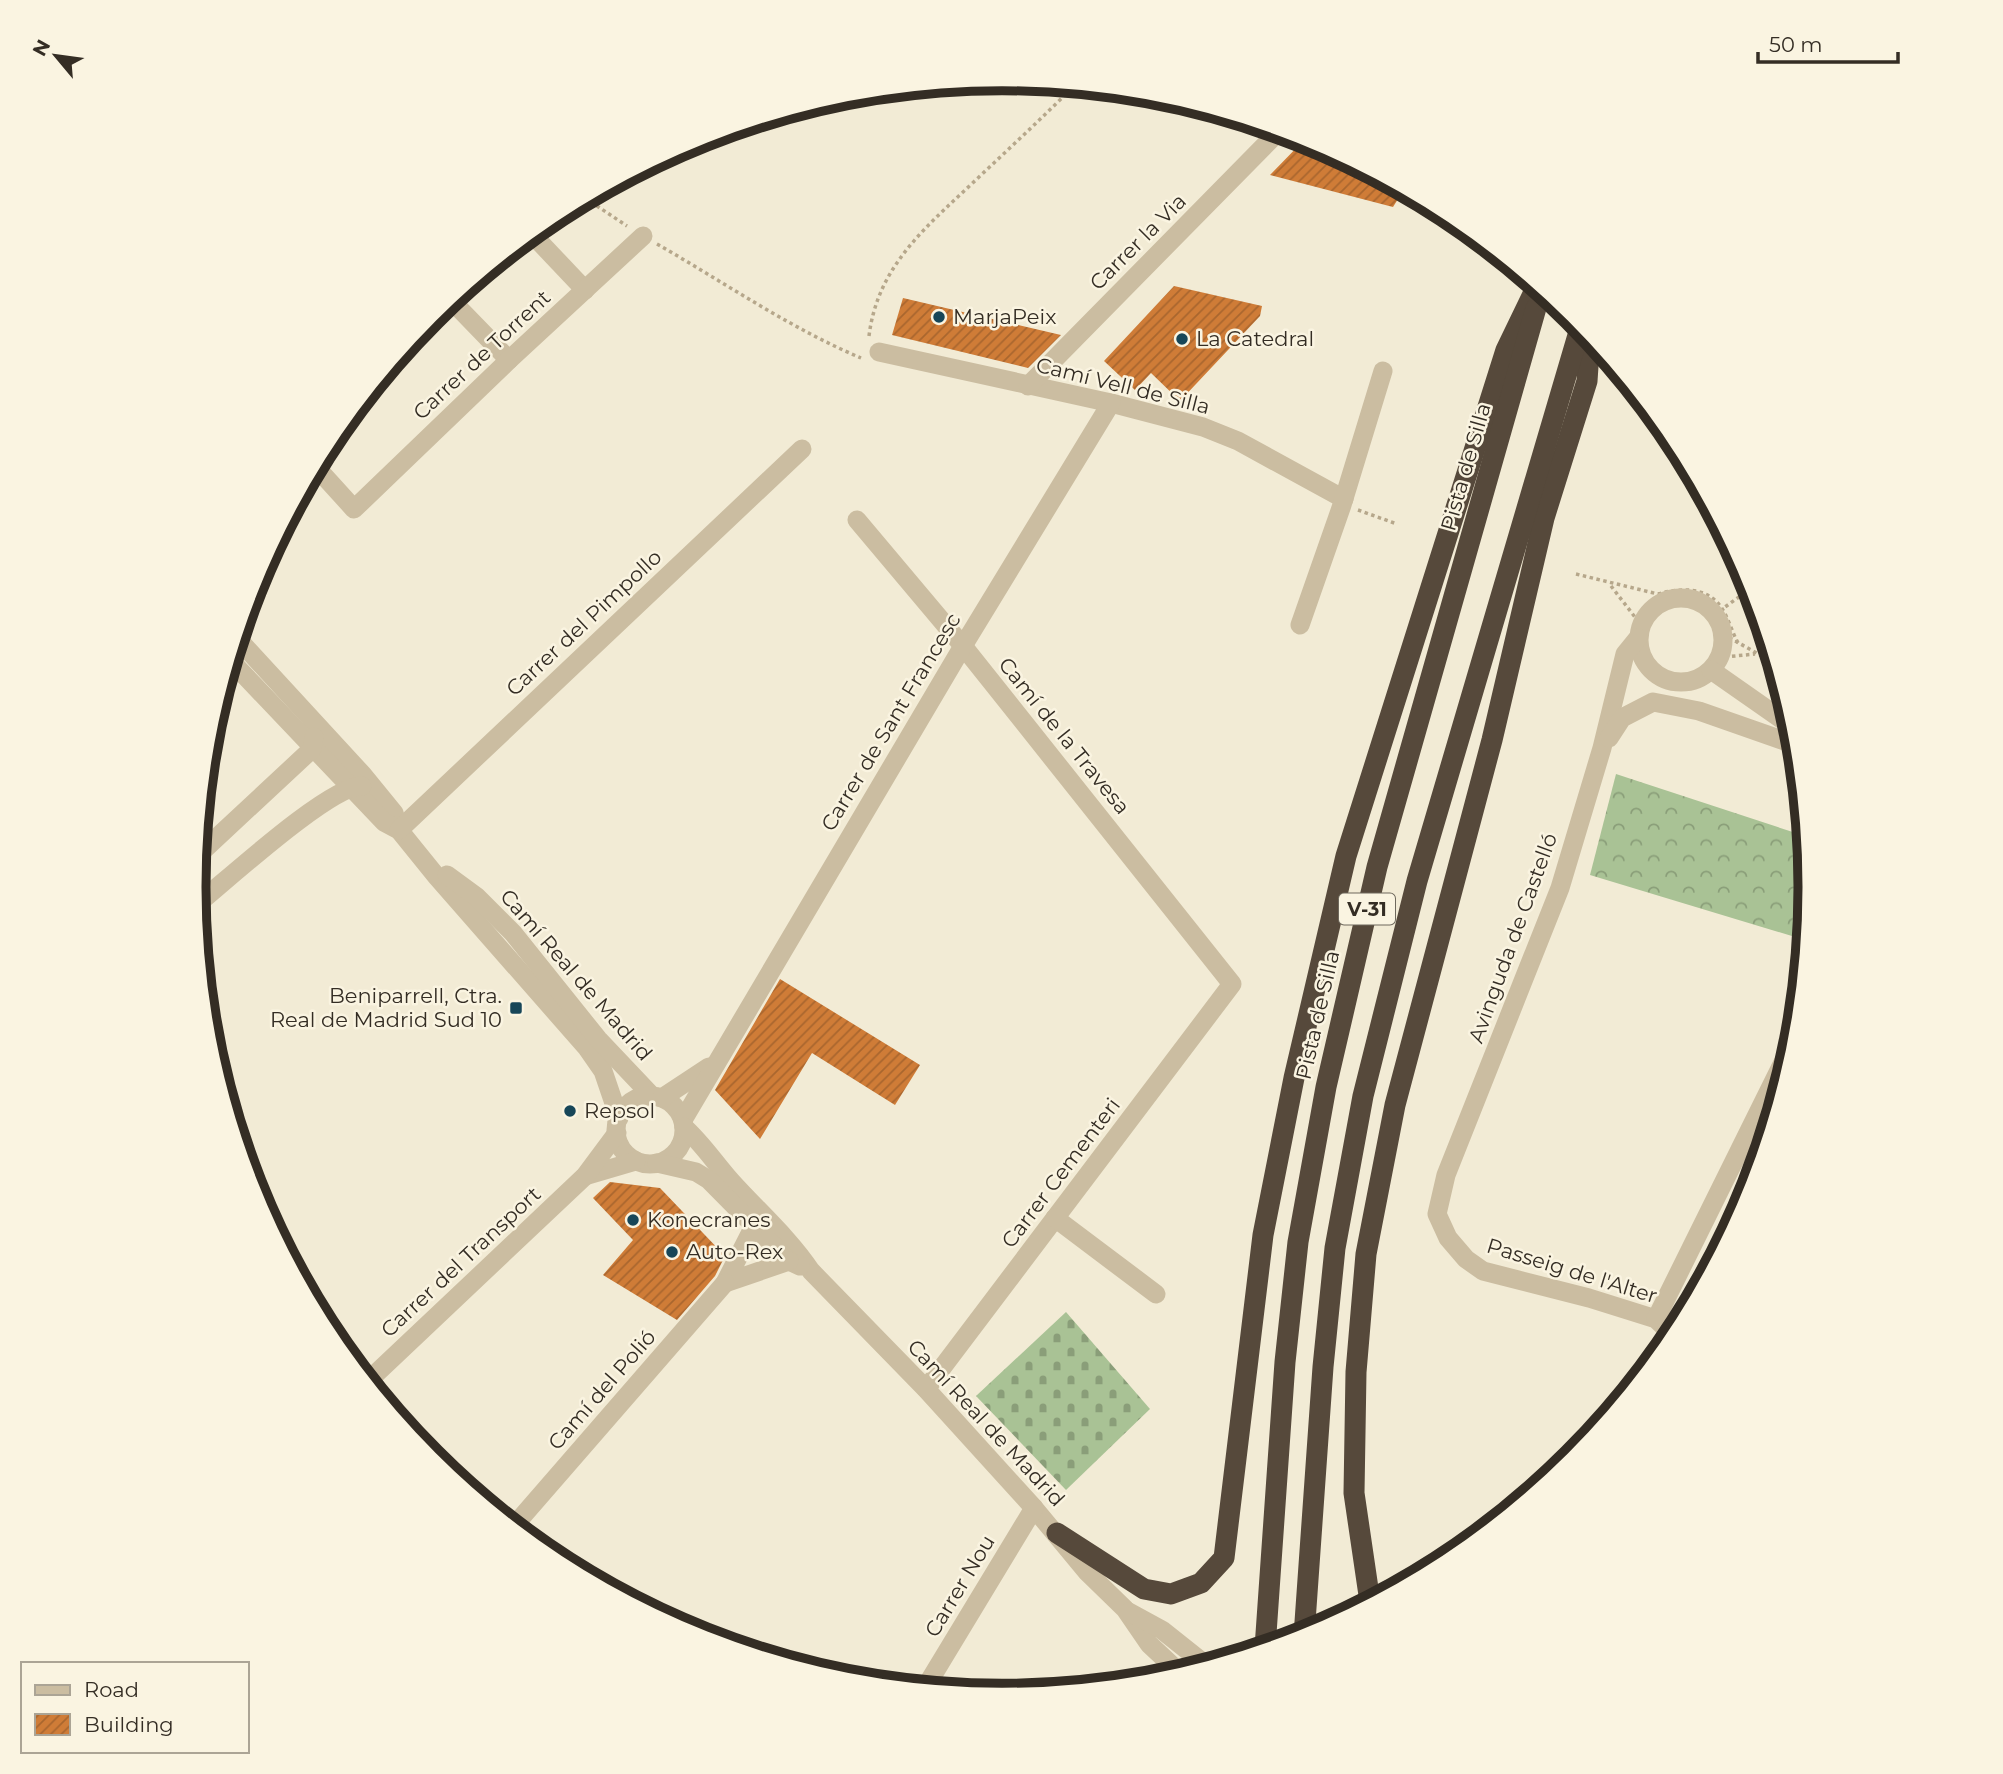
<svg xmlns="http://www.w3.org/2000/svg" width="2003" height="1774" font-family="Montserrat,sans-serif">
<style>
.forest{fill:url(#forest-crowns)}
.cemetery{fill:url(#cemetery-stones)}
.building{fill:url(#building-hatch)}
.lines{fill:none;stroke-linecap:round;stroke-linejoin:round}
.path{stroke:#b6a78b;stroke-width:3.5;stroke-dasharray:3.5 3.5;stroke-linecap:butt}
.minor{stroke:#cbbda1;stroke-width:19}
.highway{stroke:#56493b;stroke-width:21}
.poi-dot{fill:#174658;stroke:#faf4e1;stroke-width:2.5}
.labels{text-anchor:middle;stroke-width:5;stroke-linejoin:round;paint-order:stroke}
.shield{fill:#faf4e1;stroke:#6f695d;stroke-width:2}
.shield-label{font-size:19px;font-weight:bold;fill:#342d24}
.street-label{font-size:21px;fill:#342d24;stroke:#faf4e1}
.poi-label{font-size:21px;fill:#342d24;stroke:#faf4e1;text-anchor:start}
.rim{fill:none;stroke:#342d24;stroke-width:9}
</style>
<defs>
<pattern id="forest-crowns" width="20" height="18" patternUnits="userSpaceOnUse" patternTransform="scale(1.75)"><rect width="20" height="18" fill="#a9c295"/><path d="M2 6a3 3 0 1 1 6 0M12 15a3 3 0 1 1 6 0" fill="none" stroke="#8a9e79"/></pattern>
<pattern id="cemetery-stones" width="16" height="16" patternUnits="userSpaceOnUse" patternTransform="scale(1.75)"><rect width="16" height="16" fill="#a9c295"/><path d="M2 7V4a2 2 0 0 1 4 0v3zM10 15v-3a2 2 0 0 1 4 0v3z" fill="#8a9e79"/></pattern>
<pattern id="building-hatch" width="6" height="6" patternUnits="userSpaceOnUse" patternTransform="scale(1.75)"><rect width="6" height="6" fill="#cf7c37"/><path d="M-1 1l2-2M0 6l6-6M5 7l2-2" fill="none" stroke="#a9662e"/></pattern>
</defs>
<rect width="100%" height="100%" fill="#f2ebd5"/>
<polygon class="forest" points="1616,774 1805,836 1810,887 1805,940 1590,875"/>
<polygon class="cemetery" points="1066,1312 1150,1409 1066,1490 976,1396"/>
<g class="building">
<polygon points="1305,139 1311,140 1408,193 1398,199 1393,207 1270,175"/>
<polygon points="1174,286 1262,306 1260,316 1180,401 1151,373 1135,390 1104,361"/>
<polygon points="903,298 1061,335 1028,368 892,335"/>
<polygon points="780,979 920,1065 895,1105 812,1053 760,1139 715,1090"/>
<polygon points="610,1182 660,1188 725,1256 715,1276 677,1320 603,1275 633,1240 593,1198"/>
</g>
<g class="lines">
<g class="path">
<polyline points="585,198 627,226"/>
<path d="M 657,244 C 725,283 790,328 861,358"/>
<path d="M 869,336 C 878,263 930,224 980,176 C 1012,146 1043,117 1074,86"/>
<polyline points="1358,510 1397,524"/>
<polyline points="1576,574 1674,598"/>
<polyline points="1611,586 1638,621"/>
<path d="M 1658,594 C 1679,588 1706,586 1721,607 C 1728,617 1732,632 1738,643"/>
<polyline points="1714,615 1743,594 1753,593"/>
<polyline points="1723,634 1774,663"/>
<polyline points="1725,657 1755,654"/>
</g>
<g class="minor">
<polyline points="531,233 585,290"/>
<polyline points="450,299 509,360"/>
<polyline points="879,352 1111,403 1203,427 1238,441 1344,499"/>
<polyline points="1028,386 1279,131"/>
<polyline points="315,466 354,509 509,360 643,236"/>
<polyline points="857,520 963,646 1232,984 926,1389"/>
<circle cx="1681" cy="640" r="42"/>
<polyline points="1300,625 1342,505 1383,371"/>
<polyline points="237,638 363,775 394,813 399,830"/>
<polyline points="1638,638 1625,654 1602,748 1560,888 1446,1175 1437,1214 1448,1238 1466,1259 1483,1271 1589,1298 1656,1319 1674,1336"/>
<polyline points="230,660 384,822 399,830 437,877 587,1048 603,1071 619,1118"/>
<polyline points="1711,670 1794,728"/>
<polyline points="1609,738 1622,718 1653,702 1699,711 1796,745"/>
<polyline points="399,830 802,449"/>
<polyline points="196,857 312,749 314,737"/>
<polyline points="447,875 477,897 513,933 598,1039 652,1096"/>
<path d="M 195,906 C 225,882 330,785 362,786"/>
<circle cx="650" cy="1130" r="34"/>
<polyline points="662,1098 709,1067"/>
<polyline points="683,1120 963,646 1111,403"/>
<path d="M 684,1127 C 702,1143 715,1163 731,1181 C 758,1211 789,1238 811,1271 L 926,1389 L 1034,1508 L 1087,1572 L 1125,1609 L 1149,1644 L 1180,1673"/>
<polyline points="657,1163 696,1172 709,1180 789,1261 800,1266"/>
<polyline points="585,1176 636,1161"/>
<polyline points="1055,1218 1156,1294"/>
<polyline points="754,1226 725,1283 789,1261"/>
<polyline points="1656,1319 1795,1038"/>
<polyline points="367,1382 585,1176 617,1133"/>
<polyline points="513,1527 725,1283"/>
<polyline points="1129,1612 1162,1630 1206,1665"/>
<polyline points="925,1688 1034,1508"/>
</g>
<g class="highway">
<polyline points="1057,1533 1144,1589 1171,1594 1201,1583 1224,1558 1263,1235 1294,1078 1346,856 1506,350 1537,286"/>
<polyline points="1370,1602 1354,1493 1356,1372 1366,1254 1395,1105 1492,740 1544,518 1587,381 1590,336"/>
<polyline points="1304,1636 1323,1367 1335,1248 1363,1096 1417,881 1581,325"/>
<polyline points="1265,1648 1285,1362 1298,1242 1326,1087 1377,867 1536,308"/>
</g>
</g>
<g class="poi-dot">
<circle cx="939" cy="317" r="7"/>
<circle cx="1182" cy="339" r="7"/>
<rect x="509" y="1001" width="14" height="14" rx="3.5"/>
<circle cx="570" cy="1111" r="7"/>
<circle cx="633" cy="1220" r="7"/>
<circle cx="672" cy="1252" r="7"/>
</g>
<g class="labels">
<rect class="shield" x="1339" y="893.5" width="56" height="31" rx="5"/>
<g class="shield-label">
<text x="1367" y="916">V-31</text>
</g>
<g class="street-label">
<text transform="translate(1138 242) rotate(-45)" y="7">Carrer la Via</text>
<text transform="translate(482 355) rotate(-43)" y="7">Carrer de Torrent</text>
<text transform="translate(1123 386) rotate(14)" y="7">Camí Vell de Silla</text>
<text transform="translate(1466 467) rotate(-74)" y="7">Pista de Silla</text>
<text transform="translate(584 623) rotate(-43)" y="7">Carrer del Pimpollo</text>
<text transform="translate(891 722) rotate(-59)" y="7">Carrer de Sant Francesc</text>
<text transform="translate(1064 736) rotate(51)" y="7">Camí de la Travesa</text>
<text transform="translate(1513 938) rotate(-70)" y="7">Avinguda de Castelló</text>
<text transform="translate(576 975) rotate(49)" y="7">Camí Real de Madrid</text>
<text transform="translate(1318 1015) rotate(-77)" y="7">Pista de Silla</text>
<text transform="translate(1061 1173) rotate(-53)" y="7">Carrer Cementeri</text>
<text transform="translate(461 1262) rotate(-43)" y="7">Carrer del Transport</text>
<text transform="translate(1572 1271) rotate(17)" y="7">Passeig de l'Alter</text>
<text transform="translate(602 1390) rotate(-49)" y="7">Camí del Polió</text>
<text transform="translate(986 1423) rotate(47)" y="7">Camí Real de Madrid</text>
<text transform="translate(960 1586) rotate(-59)" y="7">Carrer Nou</text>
</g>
<g class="poi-label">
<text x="953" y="324">MarjaPeix</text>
<text x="1196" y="346">La Catedral</text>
<text x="502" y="1003" text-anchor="end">Beniparrell, Ctra.<tspan x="502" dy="24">Real de Madrid Sud 10</tspan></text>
<text x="584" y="1118">Repsol</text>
<text x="647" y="1227">Konecranes</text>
<text x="686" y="1259">Auto-Rex</text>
</g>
</g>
<path d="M0 0H2003V1774H0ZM206 887a796 796 0 1 1 1592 0a796 796 0 1 1-1592 0Z" fill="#faf4e1" fill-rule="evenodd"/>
<path class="rim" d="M206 887a796 796 0 1 1 1592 0a796 796 0 1 1-1592 0Z"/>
<rect x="21" y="1662" width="228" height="91" fill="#faf4e1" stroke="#aba495" stroke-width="2"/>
<rect x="35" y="1685" width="35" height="10" fill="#cbbda1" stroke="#aba495" stroke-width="2"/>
<text x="84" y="1697" font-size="21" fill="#342d24">Road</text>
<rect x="35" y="1714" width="35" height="21" fill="url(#building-hatch)" stroke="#aba495" stroke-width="2"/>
<text x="84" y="1732" font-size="21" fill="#342d24">Building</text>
<g transform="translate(56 56) rotate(299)" stroke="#faf4e1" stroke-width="5" paint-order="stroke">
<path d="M0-5L12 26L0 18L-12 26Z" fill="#342d24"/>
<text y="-10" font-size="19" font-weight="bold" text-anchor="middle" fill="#342d24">N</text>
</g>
<path d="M1758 52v10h140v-10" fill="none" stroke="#342d24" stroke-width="3.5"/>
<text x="1769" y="52" font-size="21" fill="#342d24" stroke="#faf4e1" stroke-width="5" paint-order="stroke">50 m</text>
</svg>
